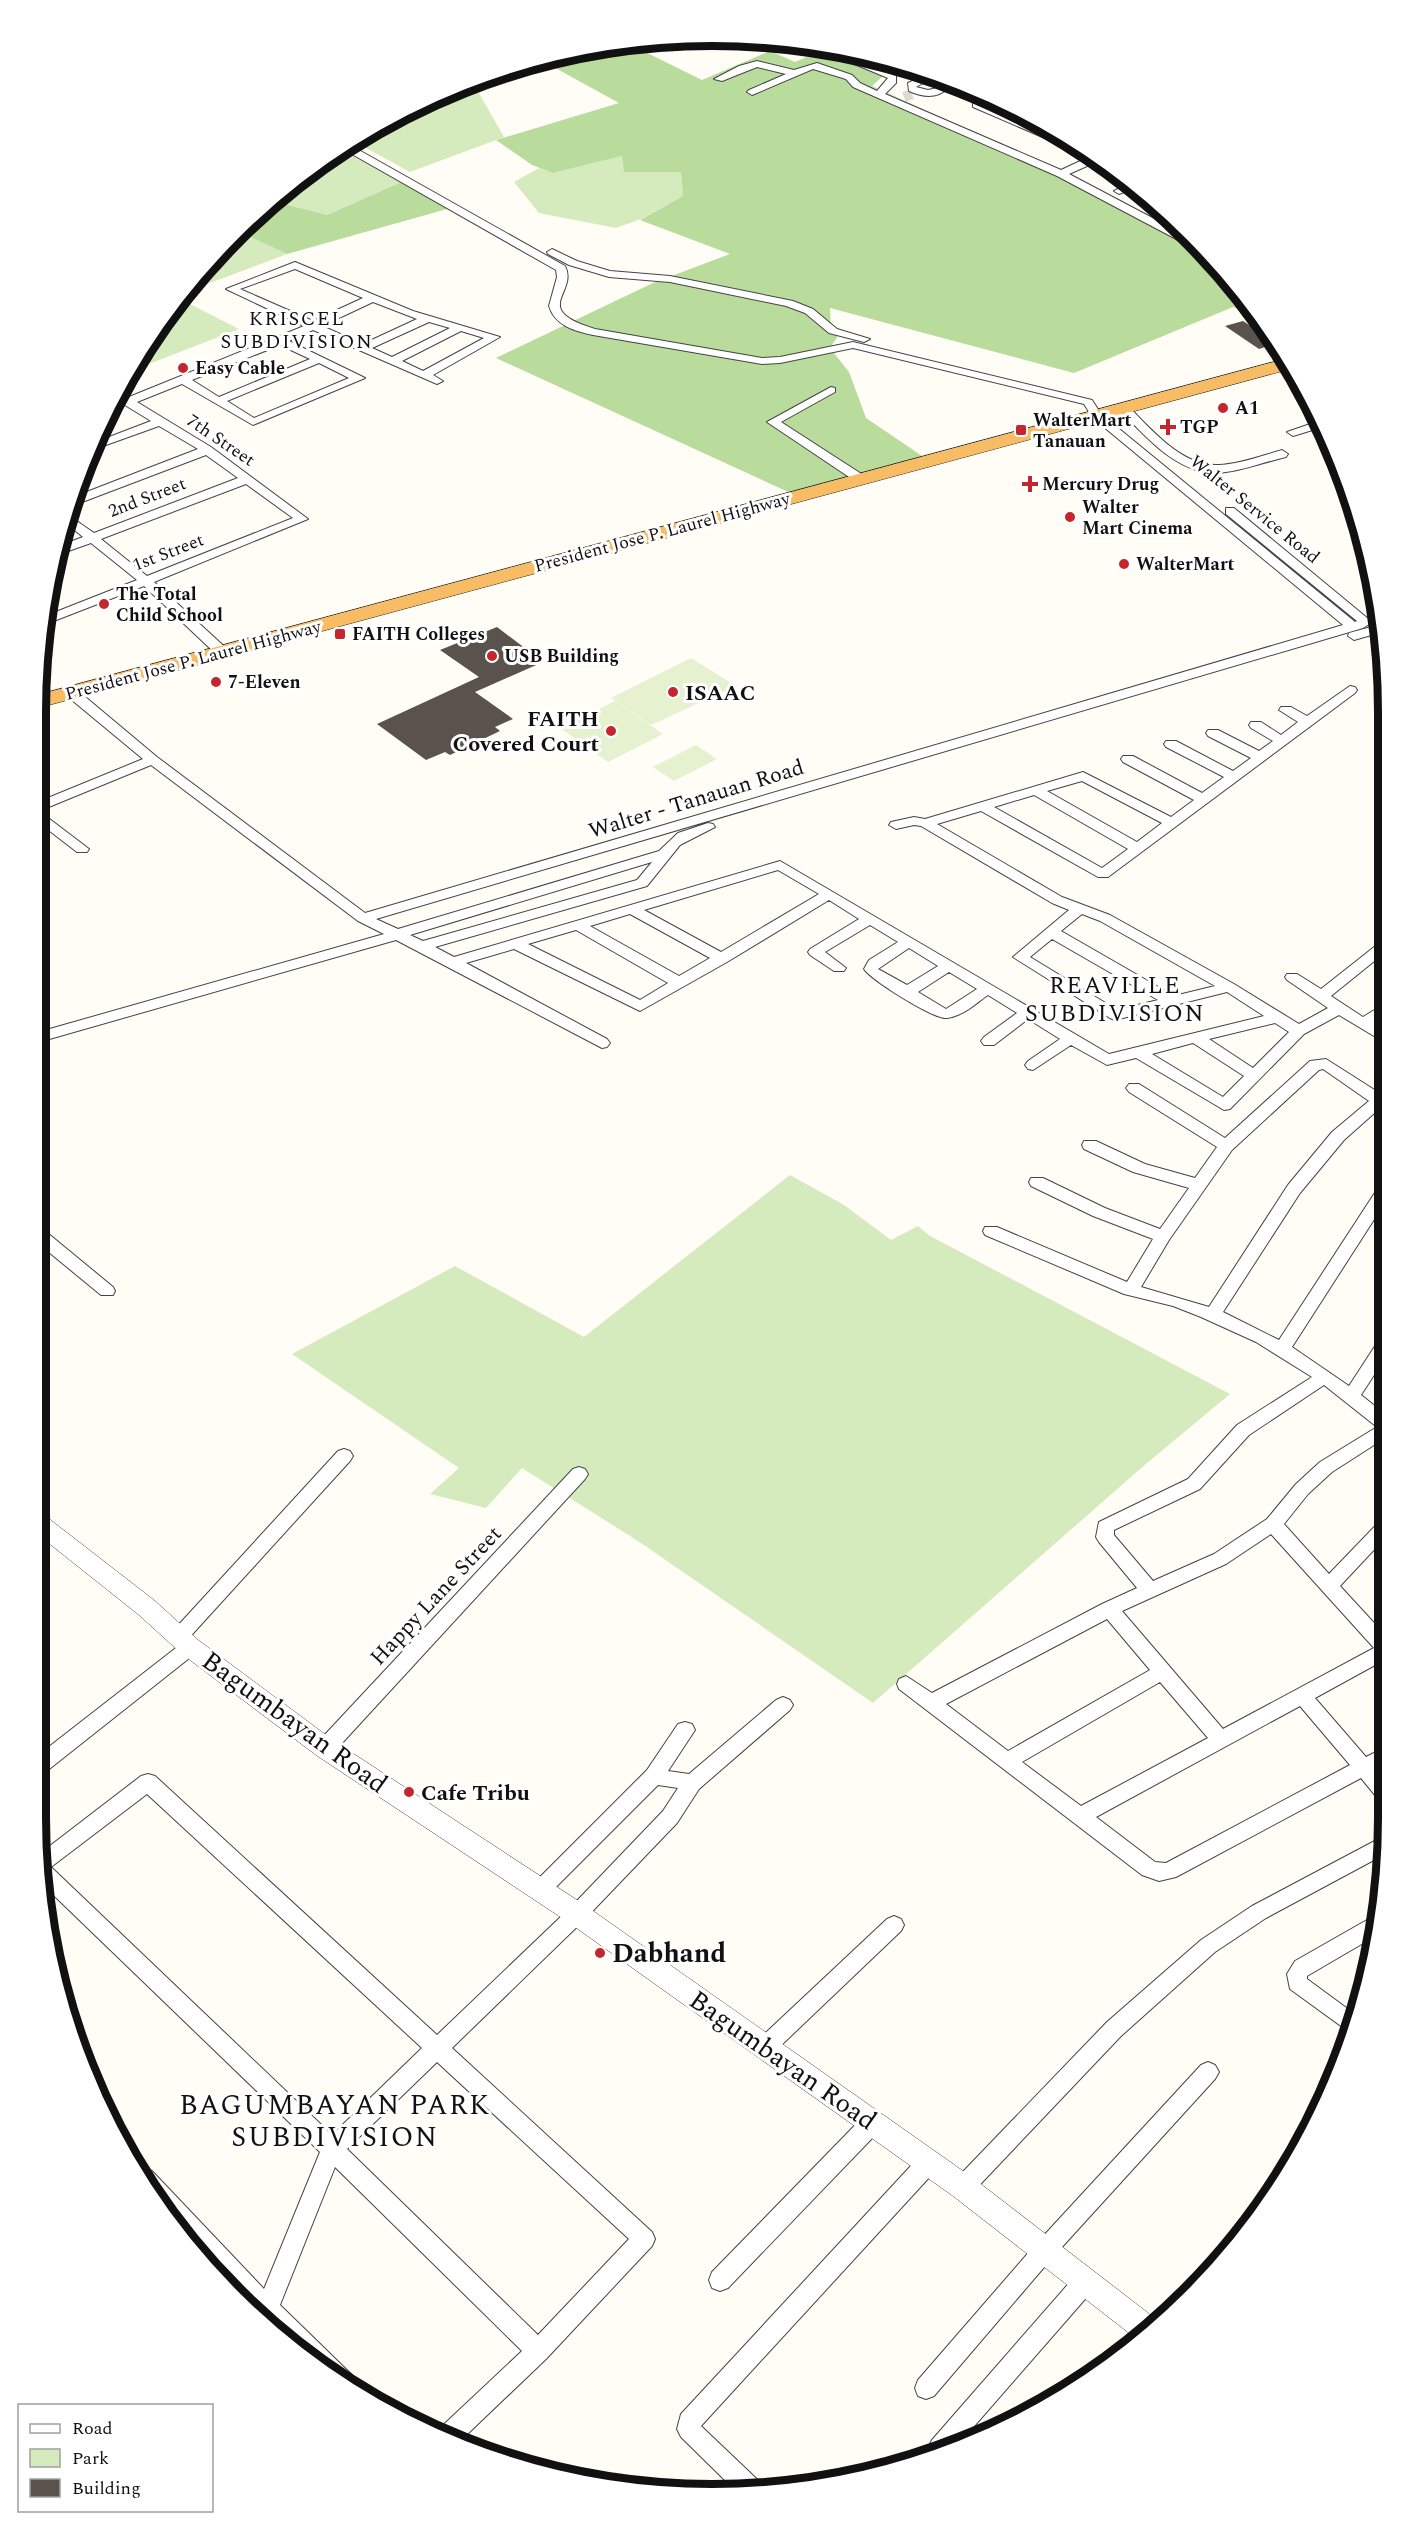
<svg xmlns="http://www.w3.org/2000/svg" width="1424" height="2530" font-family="Spectral,serif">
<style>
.green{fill:#d5ebbd}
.forest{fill:#b9dc9c}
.pitch{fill:#e6f2cf}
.building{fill:#5a524d}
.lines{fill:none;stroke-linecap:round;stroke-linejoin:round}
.minor-tunnel{stroke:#dbdad3;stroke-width:10;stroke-dasharray:10 5;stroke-linecap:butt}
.minor-casing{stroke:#444;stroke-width:2}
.tertiary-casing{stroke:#444;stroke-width:1}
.trunk-casing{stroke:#222;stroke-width:1}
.minor{fill:#fff;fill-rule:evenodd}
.tertiary{fill:#fff;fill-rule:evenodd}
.trunk{fill:#f7bc64;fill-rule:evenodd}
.poi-dot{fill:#c4262e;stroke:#fff;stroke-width:2}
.labels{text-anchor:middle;stroke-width:6;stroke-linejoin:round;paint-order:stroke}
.far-poi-label{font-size:18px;font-weight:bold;fill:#111;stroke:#fff;text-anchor:start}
.far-street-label{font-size:18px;fill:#111;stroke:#fff}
.far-neighbourhood-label{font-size:20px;letter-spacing:1.5px;fill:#111;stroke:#fff}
.poi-label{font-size:22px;font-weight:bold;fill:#111;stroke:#fff;text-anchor:start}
.street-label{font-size:22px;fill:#111;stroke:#fff}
.neighbourhood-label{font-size:24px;letter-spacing:1.5px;fill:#111;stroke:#fff}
.near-street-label{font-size:27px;fill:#111;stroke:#fff}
.near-poi-label{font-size:27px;font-weight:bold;fill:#111;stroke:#fff;text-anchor:start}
.near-neighbourhood-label{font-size:28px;letter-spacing:1.5px;fill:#111;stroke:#fff}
.rim{fill:none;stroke:#111;stroke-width:8}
</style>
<rect width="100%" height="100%" fill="#fffdf5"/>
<g class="green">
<polygon points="465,87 476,88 504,137 410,172 355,142 413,106"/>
<polygon points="348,148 406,180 327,215 273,201 301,175"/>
<polygon points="622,156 681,172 683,196 641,219 616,228 539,213 514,182 539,168 553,173"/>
<polygon points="240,232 287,254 186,292 204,266"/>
<polygon points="180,299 239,329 149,364 139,357"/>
<polygon points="790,1175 844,1205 891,1240 918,1226 930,1236 1230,1394 1147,1463 873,1703 638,1541 522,1468 486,1508 430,1494 459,1468 292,1354 455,1266 584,1337"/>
</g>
<g class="forest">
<polygon points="629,44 702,80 770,51 795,62 821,51 883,76 872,86 1096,188 1196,241 1258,317 1233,307 1074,373 830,308 831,329 840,333 830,348 849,372 866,418 928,460 797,496 496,358 653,283 730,254 640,220 683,196 681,172 624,172 622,156 553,173 532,165 496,140 619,103 539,59 593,50 609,52 602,48"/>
<polygon points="406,180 454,207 287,254 240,232 273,201 327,215"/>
</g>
<g class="pitch">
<polygon points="691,658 736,686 651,725 611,698"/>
<polygon points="615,701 663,734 608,762 560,728"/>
<polygon points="696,745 717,759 674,781 653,767"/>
</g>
<g class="building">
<polygon points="1243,321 1277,343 1259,349 1225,326"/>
<polygon points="497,627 543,662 475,692 513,719 495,727 500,731 450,755 445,752 426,760 377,724 479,677 440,650"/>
</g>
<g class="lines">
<polyline class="minor-tunnel" points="904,97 912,94"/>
<g class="minor-casing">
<g id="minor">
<polygon points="778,41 801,42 802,42 792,47"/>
<polygon points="815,45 838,51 896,75 896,83 885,94 1061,170 1089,157 1096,162 1069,174 1196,241 1205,252 1199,251 1057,176 853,87 846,79 813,69 752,95 747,92 749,90 786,74 757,67 722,81 714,79 739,66 757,61 794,70 817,63 852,75 860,83 877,91 888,78 816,48"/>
<path d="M 907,67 C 920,70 930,77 940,79 L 948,88 C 937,99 922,97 909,91 L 908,83 L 921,77 L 908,70 ZM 923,83 L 934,84 L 937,88 L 928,90 L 916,87 Z"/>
<polygon points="983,96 991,100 983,105 1069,141 1082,151 1075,151 973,107 973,103"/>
<path d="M 350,145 L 565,266 C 579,293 529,309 595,329 L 762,358 L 780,357 L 853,342 L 1092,400 L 1101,414 L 1355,622 L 1357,621 L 1226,514 L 1226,508 L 1234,508 L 1372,622 L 1363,628 L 376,919 L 398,929 L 659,851 L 678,833 L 708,823 L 713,824 L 715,827 L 680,845 L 647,886 L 435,947 L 454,957 L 780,861 L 1109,1054 L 1264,1016 L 1227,992 L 1115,1020 L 1110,1018 L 1013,957 L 1069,910 L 1052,903 L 921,826 L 914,825 L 896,829 L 889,825 L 891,822 L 914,817 L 925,819 L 1083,772 L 1171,817 L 1194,800 L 1123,762 L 1121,759 L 1123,756 L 1133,756 L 1202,793 L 1224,777 L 1166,747 L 1164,744 L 1166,741 L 1176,741 L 1233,771 L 1251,758 L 1208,736 L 1206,733 L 1208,730 L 1218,730 L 1259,751 L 1273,741 L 1251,728 L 1249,725 L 1251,722 L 1261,722 L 1281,735 L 1298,722 L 1279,710 L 1281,707 L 1291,707 L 1307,716 L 1350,686 L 1355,687 L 1357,690 L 1355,693 L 1108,877 L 1098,877 L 981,811 L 937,824 L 1062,897 L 1110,915 L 1234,984 L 1299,1024 L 1328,1008 L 1287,980 L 1285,977 L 1287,974 L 1297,974 L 1321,989 L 1378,944 L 1383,942 L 1383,954 L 1331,996 L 1363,1017 L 1384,1004 L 1384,1017 L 1374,1023 L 1384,1030 L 1384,1042 L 1339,1015 L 1304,1034 L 1230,1109 L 1224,1110 L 1136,1058 L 1107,1065 L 1071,1045 L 1033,1070 L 1028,1069 L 1025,1065 L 1028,1061 L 1060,1039 L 1028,1019 L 994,1045 L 984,1045 L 981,1041 L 984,1037 L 1017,1013 L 988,995 C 975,1004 963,1016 947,1018 C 935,1020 871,980 864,969 L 869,960 L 898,942 L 870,925 L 825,952 L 846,968 L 844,971 L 834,971 L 810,955 L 808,952 L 810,949 L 859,919 L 829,900 L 727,962 L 640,1011 L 514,949 L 466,963 L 607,1039 L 610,1043 L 607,1047 L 602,1048 L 396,940 L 39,1042 L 39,1032 L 384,934 L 358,921 L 151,765 L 39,811 L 89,849 L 87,852 L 77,852 L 38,822 L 38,802 L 143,759 L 67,696 L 65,693 L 67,690 L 77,690 L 157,757 L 365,913 L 1343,625 L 1093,418 L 1084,404 L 853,348 L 780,363 L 762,364 L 593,335 C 575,331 555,326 549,306 L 557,277 L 556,270 L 343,149 ZM 1082,781 L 1162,823 L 1137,842 L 1047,791 ZM 1034,795 L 1128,849 L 1102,868 L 994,807 ZM 652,862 L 637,880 L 423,941 L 410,935 ZM 778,870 L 819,894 L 721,952 L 644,910 ZM 630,914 L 710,958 L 679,976 L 590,926 ZM 1082,914 L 1100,921 L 1215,986 L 1174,996 L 1061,931 ZM 576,930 L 668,983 L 640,1000 L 528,944 ZM 1052,939 L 1158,1000 L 1117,1010 L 1030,957 ZM 909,948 L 938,966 L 907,985 L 878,969 ZM 949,972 L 977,989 L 946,1009 L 918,992 ZM 1275,1023 L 1289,1032 L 1253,1068 L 1209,1039 ZM 1193,1043 L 1244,1076 L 1223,1097 L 1152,1054 Z"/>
<polygon points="1126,185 1132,189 1119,194 1114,191"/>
<polygon points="552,249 577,261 610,271 670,276 793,301 813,309 837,329 870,339 864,342 829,333 805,313 786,306 670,282 609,277 569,265 548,254 547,252"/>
<path d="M 295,262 L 413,311 L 500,337 L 433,375 L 443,381 L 437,384 L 313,330 L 289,341 L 365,378 L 253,425 L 182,384 L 137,402 L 211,447 L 308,519 L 154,582 L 227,649 L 228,652 L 227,655 L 217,655 L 144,586 L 46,624 L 48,615 L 137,580 L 91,543 L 60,554 L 62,545 L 83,537 L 66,523 L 68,515 L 94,533 L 238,478 L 206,455 L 69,507 L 71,498 L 198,449 L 159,426 L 92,450 L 96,442 L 151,421 L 115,399 L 118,392 L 129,397 L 304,326 L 226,289 ZM 295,269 L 363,298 L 313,321 L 240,289 ZM 373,302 L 417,319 L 363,344 L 322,326 ZM 429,322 L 450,328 L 392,357 L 372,348 ZM 461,331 L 484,338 L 423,371 L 402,361 ZM 280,345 L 310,359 L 219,397 L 192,380 ZM 319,363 L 349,378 L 254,418 L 227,401 ZM 246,484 L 293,518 L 147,576 L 101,539 Z"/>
<polygon points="831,387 835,388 835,392 781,422 863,475 863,481 855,481 767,422"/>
<path d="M 1124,405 L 1128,406 C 1151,429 1182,467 1219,465 C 1240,464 1261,456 1282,450 L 1288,454 L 1286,457 C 1264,462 1242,471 1219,473 C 1178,475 1146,437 1120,410 L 1118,408 Z"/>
<polygon points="1316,422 1319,428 1293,436 1287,432"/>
<polygon points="1382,624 1382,632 1354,640 1348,636 1349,633"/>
<path d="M 1326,1059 L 1384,1096 L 1384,1109 L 1380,1108 L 1344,1140 L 1300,1193 L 1223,1312 L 1279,1340 L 1378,1188 L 1384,1187 L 1384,1204 L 1292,1347 L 1349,1386 L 1379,1340 L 1385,1338 L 1385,1358 L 1361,1395 L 1385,1414 L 1385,1438 L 1332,1472 L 1308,1494 L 1284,1524 L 1329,1574 L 1379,1522 L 1385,1520 L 1385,1538 L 1340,1586 L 1386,1636 L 1386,1659 L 1315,1698 L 1366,1757 L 1386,1747 L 1386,1764 L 1377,1769 L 1386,1781 L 1386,1802 L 1379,1800 L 1361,1778 L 1176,1877 L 1159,1881 L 1142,1875 L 899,1689 L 897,1684 L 899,1679 L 906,1676 L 932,1693 L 1102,1604 L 1137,1588 L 1099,1542 L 1096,1537 L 1099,1522 L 1188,1479 L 1237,1425 L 1312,1377 L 1256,1342 L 1201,1317 L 1173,1306 L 1124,1294 L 985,1235 L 983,1231 L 985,1227 L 997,1227 L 1127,1282 L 1153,1239 L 1093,1216 L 1031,1186 L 1029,1182 L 1031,1178 L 1043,1178 L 1105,1208 L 1160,1229 L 1189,1188 L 1133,1172 L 1084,1149 L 1082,1145 L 1084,1141 L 1096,1141 L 1145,1164 L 1195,1178 L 1217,1147 L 1129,1092 L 1126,1088 L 1129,1084 L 1139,1084 L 1225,1138 L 1310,1061 ZM 1323,1069 L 1369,1101 L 1332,1132 L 1288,1185 L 1209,1307 L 1141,1287 L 1169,1240 L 1232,1150 L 1319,1070 ZM 1324,1385 L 1377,1427 L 1320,1462 L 1296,1484 L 1267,1519 L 1214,1554 L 1153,1581 L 1114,1535 L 1114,1530 L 1200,1489 L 1249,1435 ZM 1271,1534 L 1374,1648 L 1223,1729 L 1122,1611 L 1226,1564 ZM 1107,1619 L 1150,1670 L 1008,1751 L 946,1704 ZM 1160,1682 L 1208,1738 L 1081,1806 L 1022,1762 ZM 1300,1706 L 1350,1765 L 1166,1863 L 1155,1862 L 1096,1817 Z"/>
<polygon points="39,1229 45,1231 113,1287 115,1291 113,1295 101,1295 39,1244"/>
<polygon points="344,1449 350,1451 353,1456 350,1461 187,1640 197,1642 199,1647 197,1652 48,1770 41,1772 41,1753 181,1644 172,1642 170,1637 172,1632 338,1451"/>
<polygon points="579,1467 585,1469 588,1474 585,1479 332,1754 325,1756 318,1754 315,1748 318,1742 573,1469"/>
<path d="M 783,1697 L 790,1700 L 793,1705 L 790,1710 L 699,1789 L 677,1823 L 584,1920 L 452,2048 L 652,2232 L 655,2239 L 652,2246 L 546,2359 L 459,2442 L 437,2433 L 439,2429 L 522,2351 L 335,2167 L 280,2305 L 355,2378 L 358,2386 L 356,2391 L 336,2380 L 250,2310 L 252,2308 L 171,2222 L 139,2170 L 144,2168 L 152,2171 L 264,2289 L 320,2152 L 42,1884 L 42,1852 L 141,1776 L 148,1774 L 155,1776 L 437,2035 L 570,1908 L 663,1811 L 678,1788 L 658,1785 L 547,1896 L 540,1899 L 533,1896 L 530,1890 L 533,1884 L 647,1770 L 678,1724 L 685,1722 L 692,1724 L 695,1730 L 668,1771 L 689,1774 L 776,1700 ZM 147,1794 L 422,2048 L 332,2135 L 51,1867 ZM 437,2062 L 629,2239 L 538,2335 L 347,2149 Z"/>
<polygon points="1386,1835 1387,1853 1266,1918 1215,1952 1121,2036 971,2194 963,2197 955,2194 952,2187 955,2180 1107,2022 1201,1940 1252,1906"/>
<polygon points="894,1916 901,1919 904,1925 901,1931 772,2054 765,2056 758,2054 755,2047 758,2040 887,1919"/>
<polygon points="1375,1918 1372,1938 1307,1976 1307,1979 1356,2015 1352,2034 1290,1989 1287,1974 1295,1961 1367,1920"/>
<polygon points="1208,2062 1215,2065 1219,2072 1215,2079 1052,2258 934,2396 926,2399 918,2396 915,2388 918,2380 1036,2244 1201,2065"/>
<polygon points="872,2113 880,2116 883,2123 880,2130 728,2288 720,2291 712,2288 709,2280 712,2272 864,2116"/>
<polygon points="928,2153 936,2156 939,2163 936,2170 701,2426 763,2485 766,2491 737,2492 681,2437 677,2429 681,2414 920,2156"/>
<polygon points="1085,2271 1093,2274 1096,2282 1093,2290 956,2447 931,2455 928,2448 932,2440 1077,2274"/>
</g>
</g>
<g class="tertiary-casing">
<polygon id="tertiary" points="40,1515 48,1518 155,1601 198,1640 334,1741 586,1906 973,2178 1161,2323 1138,2340 953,2196 568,1922 316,1755 182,1654 139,1615 41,1537"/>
</g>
<g class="trunk-casing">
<polygon id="trunk" points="1285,359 1290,369 38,708 38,695"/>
</g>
<use href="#minor" class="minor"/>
<use href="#tertiary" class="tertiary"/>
<use href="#trunk" class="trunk"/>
</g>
<g class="poi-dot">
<circle cx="183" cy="368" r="6"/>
<circle cx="1223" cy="408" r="6"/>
<path d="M1165 418h6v6h6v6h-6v6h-6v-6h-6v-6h6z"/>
<rect x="1015" y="424" width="12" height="12" rx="3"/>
<path d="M1027 475h6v6h6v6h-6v6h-6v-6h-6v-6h6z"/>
<circle cx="1070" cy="517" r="6"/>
<circle cx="1124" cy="564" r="6"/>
<circle cx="104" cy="604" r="6"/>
<rect x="334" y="628" width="12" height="12" rx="3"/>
<circle cx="492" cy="656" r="6"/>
<circle cx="216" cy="682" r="6"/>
<circle cx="673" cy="692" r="6"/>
<circle cx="611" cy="731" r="6"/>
<circle cx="409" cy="1792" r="6"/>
<circle cx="600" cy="1953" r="6"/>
</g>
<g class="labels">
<g class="far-poi-label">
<text x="195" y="374">Easy Cable</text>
<text x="1235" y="414">A1</text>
<text x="1033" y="426">WalterMart<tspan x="1033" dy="21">Tanauan</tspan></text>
<text x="1180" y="433">TGP</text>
<text x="1042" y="490">Mercury Drug</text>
<text x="1082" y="513">Walter<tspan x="1082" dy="21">Mart Cinema</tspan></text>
<text x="1136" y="570">WalterMart</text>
<text x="116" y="600">The Total<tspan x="116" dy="21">Child School</tspan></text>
<text x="352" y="640">FAITH Colleges</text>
<text x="504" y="662">USB Building</text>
<text x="228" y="688">7-Eleven</text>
</g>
<g class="far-street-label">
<text transform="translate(221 440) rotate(34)" y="6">7th Street</text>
<text transform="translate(147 497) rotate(-21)" y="6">2nd Street</text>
<text transform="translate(1255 509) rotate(39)" y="6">Walter Service Road</text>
<text transform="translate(662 532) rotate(-15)" y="6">President Jose P. Laurel Highway</text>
<text transform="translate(168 552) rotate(-21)" y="6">1st Street</text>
<text transform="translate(193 660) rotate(-15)" y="6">President Jose P. Laurel Highway</text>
</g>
<g class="far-neighbourhood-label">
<text x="297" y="325">KRISCEL<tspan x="297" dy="23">SUBDIVISION</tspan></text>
</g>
<g class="poi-label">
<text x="685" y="700">ISAAC</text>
<text x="599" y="726" text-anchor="end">FAITH<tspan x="599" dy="25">Covered Court</tspan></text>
<text x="421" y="1800">Cafe Tribu</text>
</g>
<g class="street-label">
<text transform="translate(696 798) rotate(-17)" y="8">Walter - Tanauan Road</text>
<text transform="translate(435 1595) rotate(-47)" y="8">Happy Lane Street</text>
</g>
<g class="neighbourhood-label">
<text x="1115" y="993">REAVILLE<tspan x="1115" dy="28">SUBDIVISION</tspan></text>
</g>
<g class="near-street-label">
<text transform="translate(295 1722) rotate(36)" y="9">Bagumbayan Road</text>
<text transform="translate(783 2060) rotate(35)" y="9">Bagumbayan Road</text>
</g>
<g class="near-poi-label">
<text x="612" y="1962">Dabhand</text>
</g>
<g class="near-neighbourhood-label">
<text x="335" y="2114">BAGUMBAYAN PARK<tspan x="335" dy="32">SUBDIVISION</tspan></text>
</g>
</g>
<path d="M0 0H1424V2530H0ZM712 46H712A666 666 0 0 1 1378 712V1818A666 666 0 0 1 712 2484H712A666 666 0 0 1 46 1818V712A666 666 0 0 1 712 46Z" fill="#fff" fill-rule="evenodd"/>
<path class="rim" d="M712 46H712A666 666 0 0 1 1378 712V1818A666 666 0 0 1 712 2484H712A666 666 0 0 1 46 1818V712A666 666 0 0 1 712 46Z"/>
<rect x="18" y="2404" width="195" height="108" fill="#ffffff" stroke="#a0a0a0" stroke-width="1.5"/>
<rect x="30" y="2424" width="30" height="9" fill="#ffffff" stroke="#a0a0a0" stroke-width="1.5"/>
<text x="72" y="2434" font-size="18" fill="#111111">Road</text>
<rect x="30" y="2449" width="30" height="18" fill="#d5ebbd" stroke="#a0a0a0" stroke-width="1.5"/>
<text x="72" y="2464" font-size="18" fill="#111111">Park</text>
<rect x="30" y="2479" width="30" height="18" fill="#5a524d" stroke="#a0a0a0" stroke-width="1.5"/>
<text x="72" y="2494" font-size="18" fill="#111111">Building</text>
</svg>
